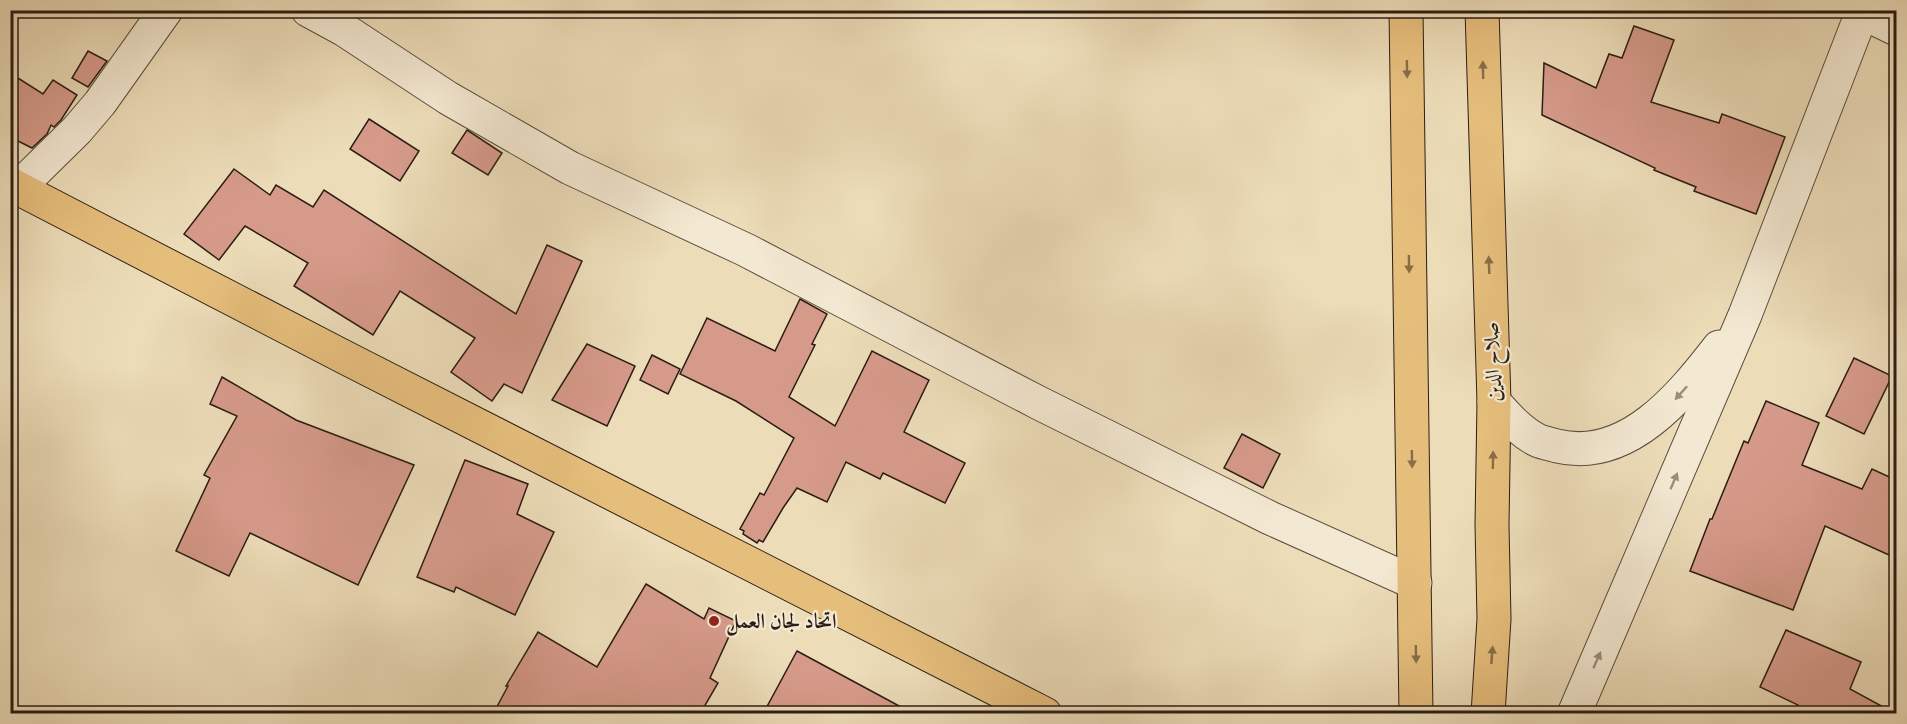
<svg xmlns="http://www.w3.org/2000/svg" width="1907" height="724" font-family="'IM FELL DW Pica',Amiri,serif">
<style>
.building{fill:#d69a8a;stroke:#2b1d15;stroke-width:1.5}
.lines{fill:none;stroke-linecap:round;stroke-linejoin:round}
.minor-casing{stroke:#5b4d3e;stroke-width:35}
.major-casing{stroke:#2b1d15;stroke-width:35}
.highway-casing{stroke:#2b1d15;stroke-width:35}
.minor{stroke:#f3e8d1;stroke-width:33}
.major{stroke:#e6be7c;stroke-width:33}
.highway{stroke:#e6be7c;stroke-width:33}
.oneway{fill:#886e48}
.oneway2{fill:#998d7c}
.poi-dot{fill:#8f2418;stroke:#f3e8d1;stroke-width:2}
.labels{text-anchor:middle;stroke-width:4.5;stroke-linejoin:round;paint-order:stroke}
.street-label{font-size:21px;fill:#2b1d15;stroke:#f3e8d1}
.poi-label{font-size:21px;font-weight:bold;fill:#2b1d15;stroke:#f3e8d1;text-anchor:start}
</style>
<rect width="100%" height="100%" fill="#ecdcb8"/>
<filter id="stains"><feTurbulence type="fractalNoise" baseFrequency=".00333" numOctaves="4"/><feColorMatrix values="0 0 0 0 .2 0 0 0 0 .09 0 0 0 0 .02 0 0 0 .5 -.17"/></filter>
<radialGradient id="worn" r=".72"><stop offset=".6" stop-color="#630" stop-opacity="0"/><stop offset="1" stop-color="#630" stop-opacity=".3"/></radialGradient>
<g class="building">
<polygon points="1634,26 1674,40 1651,102 1719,123 1722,114 1785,137 1756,214 1694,191 1696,187 1654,170 1655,168 1542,115 1544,63 1596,88 1609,54 1622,58"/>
<polygon points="88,51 107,61 88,87 72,78"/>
<polygon points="10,73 43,94 53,80 77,95 61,120 54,127 51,125 47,134 32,148 10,137"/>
<polygon points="369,119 419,151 400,181 350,149"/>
<polygon points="467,130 502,153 488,175 452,153"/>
<polygon points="234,169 270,195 276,185 313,207 324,190 516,314 547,245 582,261 522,393 504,384 492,401 451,372 475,338 400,291 373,335 294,286 308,263 245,226 219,260 184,234"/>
<polygon points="800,299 827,314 812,344 815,345 789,397 835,426 872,351 929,380 904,432 965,463 945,503 883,473 880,479 846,462 827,502 797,488 783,508 763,542 759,540 757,543 743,534 744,531 740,529 760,493 764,495 794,438 736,401 680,374 707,318 775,351"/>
<polygon points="587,344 635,366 607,426 552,400"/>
<polygon points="652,355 680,369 668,394 640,380"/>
<polygon points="1854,358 1892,376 1864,434 1826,416"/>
<polygon points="222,377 296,420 414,465 358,585 250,533 229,576 176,551 210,478 204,475 237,416 210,404"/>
<polygon points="1766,401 1819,423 1802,465 1862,489 1872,469 1896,480 1896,538 1889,555 1825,526 1793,610 1690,571 1710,519 1712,519 1744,441 1748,443"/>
<polygon points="1242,434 1280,454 1263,488 1224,468"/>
<polygon points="465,460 528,484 517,514 554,532 515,615 456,587 454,592 417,577"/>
<polygon points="646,584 704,619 709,608 736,621 710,678 718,683 700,714 493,714 508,686 506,686 538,632 597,667"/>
<polygon points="1786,630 1861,662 1850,689 1896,714 1793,714 1798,705 1760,687"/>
<polygon points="797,651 914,714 763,714"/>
</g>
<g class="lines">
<g class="minor-casing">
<g id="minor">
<polyline points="308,10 343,29 448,98 570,168 746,250 1039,403 1270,518 1415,583"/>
<polyline points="1863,13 1896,29"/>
<polyline points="18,188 77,130 100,103 166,10"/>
<path d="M 1494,402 C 1507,416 1521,433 1539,441 C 1544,443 1551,444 1557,446 C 1627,463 1681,396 1719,347"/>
<polyline points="1574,714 1745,315 1863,10"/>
</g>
</g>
<g class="major-casing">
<polyline id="major" points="10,184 348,359 1045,714"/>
</g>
<g class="highway-casing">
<g id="highway">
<polyline points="1406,10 1416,714"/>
<polyline points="1482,10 1494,402 1492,525 1494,619 1488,714"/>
</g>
</g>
<use href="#minor" class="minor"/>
<use href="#major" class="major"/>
<use href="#highway" class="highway"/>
</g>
<defs><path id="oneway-solid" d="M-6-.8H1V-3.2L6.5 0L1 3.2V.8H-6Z" transform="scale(1.5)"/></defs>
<g class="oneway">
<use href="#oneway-solid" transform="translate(1407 69) rotate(89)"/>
<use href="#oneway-solid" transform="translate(1483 70) rotate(-91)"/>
<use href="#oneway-solid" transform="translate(1409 264) rotate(89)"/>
<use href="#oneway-solid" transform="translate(1489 265) rotate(-92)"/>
<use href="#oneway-solid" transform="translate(1412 459) rotate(89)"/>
<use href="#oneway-solid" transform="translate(1493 460) rotate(-89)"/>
<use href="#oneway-solid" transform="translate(1416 654) rotate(89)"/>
<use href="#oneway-solid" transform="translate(1492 655) rotate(-86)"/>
</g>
<g class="oneway2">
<use href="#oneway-solid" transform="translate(1681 393) rotate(132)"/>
<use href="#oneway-solid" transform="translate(1674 481) rotate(-67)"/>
<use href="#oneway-solid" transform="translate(1597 660) rotate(-66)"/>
</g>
<circle class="poi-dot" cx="714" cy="621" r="6"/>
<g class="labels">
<g class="street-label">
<text transform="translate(1492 362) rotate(-92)" y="7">صلاح الدين</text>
</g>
<g class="poi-label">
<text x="726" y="628">اتحاد لجان العمل</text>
</g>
</g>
<rect width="1907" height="724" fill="none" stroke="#ecdcb8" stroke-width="36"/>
<rect x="12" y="12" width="1883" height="700" fill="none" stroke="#2b1d15" stroke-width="3"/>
<rect x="18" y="18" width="1871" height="688" fill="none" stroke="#2b1d15" stroke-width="1.5"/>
<rect width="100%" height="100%" filter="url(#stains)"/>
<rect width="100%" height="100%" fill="url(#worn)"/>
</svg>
